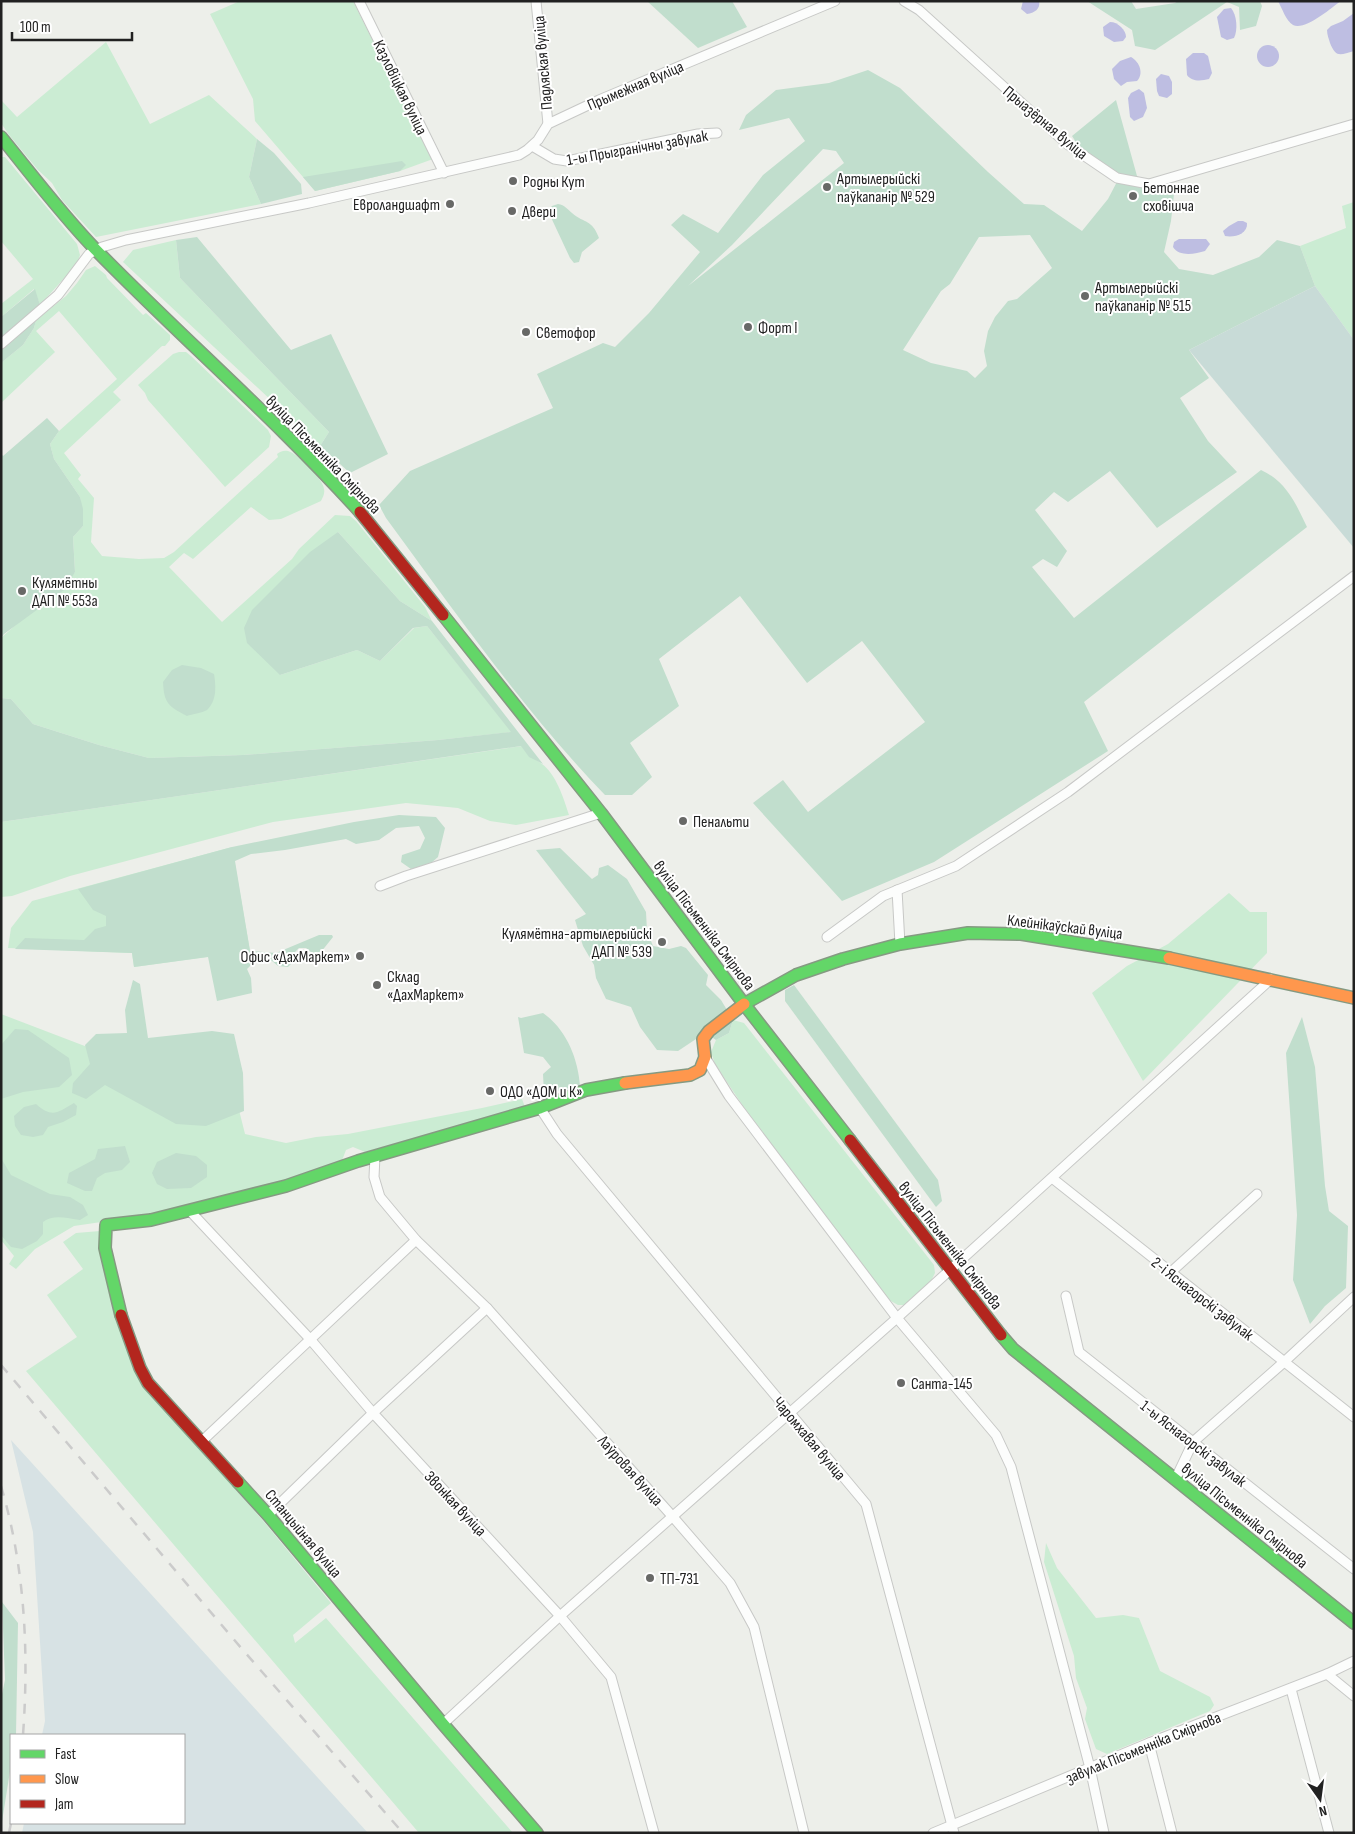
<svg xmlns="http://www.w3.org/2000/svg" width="1355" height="1834" font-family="'Sofia Sans Condensed',sans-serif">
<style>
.grass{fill:#cbecd3}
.forest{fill:#c1decd;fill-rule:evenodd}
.wetland{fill:#d7e2e4}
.cemetery{fill:#c8dbd7}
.water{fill:#bebee2}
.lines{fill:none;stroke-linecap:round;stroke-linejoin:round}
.street-casing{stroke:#c7c8c6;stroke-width:11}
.fast-casing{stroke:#859a82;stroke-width:14}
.slow-casing{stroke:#859a82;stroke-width:14}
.jam-casing{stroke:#859a82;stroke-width:14}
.street{stroke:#fcfdfc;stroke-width:9}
.fast{stroke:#63d668;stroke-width:11}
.slow{stroke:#ff974d;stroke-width:11}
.jam{stroke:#b3261e;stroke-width:11}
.rail{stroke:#cbcbcb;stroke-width:2.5;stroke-dasharray:10 10;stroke-linecap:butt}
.poi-dot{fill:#686967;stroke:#fff;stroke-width:2}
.labels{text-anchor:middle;stroke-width:4;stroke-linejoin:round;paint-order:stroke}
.street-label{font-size:16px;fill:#212121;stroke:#fff}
.poi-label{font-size:16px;fill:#212121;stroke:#fff;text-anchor:start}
</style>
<rect width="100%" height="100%" fill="#edefea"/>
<g class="grass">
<polygon points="240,1 353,1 433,159 400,171 315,191 255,121 253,99 210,14"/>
<polygon points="106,42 150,124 209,95 257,139 249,177 261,204 96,237 62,200 52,183 38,170 9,135 1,123 1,100 17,117"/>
<polygon points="1,157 5,157 77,244 80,255 77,264 40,305 34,289 1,317 1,304 33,279 1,241"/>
<polygon points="1354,202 1354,340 1315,286 1300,246 1346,228 1342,206"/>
<polygon points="176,240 180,278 329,432 320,446 123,262 133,250"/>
<path d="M 95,266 L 106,275 L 107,278 L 143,315 L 146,313 L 170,335 L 170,340 L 165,346 L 162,346 L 113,392 L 121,400 L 64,453 L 81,475 L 78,479 L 94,498 L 91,542 L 102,556 L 139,559 L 164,558 L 174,552 L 278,457 L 277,454 C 280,452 283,450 288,451 C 297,453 324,480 324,489 C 325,493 323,497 321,501 L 281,519 L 269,520 L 251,507 L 193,559 L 184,553 L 169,567 L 222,622 L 292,559 L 299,549 L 335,515 L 350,516 L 356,521 L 425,607 L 432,621 L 400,601 L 338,532 L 280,675 L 357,650 L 380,661 L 414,628 L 427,626 L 512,732 L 438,740 L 243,755 L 149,758 L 99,745 L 33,724 L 11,699 L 1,698 L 1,638 L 75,572 L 73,537 L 83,526 L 80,497 L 54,459 L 50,444 L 59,431 L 117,379 L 59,311 L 36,331 L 55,352 L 1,403 L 1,363 L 23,345 L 34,328 L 36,320 L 66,296 L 77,283 L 86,270 Z"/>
<polygon points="179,352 186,352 191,356 268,430 271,436 269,447 225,487 148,400 145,393 138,385 173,354"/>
<path d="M 522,746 C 530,758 531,756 542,764 C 556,774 564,799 569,815 L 516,825 L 490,821 L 458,808 L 406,803 L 273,822 L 70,876 L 12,896 L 1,897 L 1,822 Z"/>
<polygon points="232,847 250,951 134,967 132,953 8,948 11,928 32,901"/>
<polygon points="1229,893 1250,912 1267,912 1267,953 1143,1081 1092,993 1127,966 1168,944"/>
<polygon points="1,1014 124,1061 234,1090 245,1134 286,1143 316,1137 348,1134 482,1108 522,1099 525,1107 365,1152 353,1147 346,1150 341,1163 259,1188 149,1215 74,1226 35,1249 16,1269 9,1264 14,1256 1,1240"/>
<polygon points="733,1020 744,1023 934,1265 935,1273 931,1281 904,1305 898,1305 889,1300 743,1106 715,1064 711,1052 716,1040 729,1033"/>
<polygon points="100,1231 141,1380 265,1523 331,1603 293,1635 295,1643 326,1618 513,1833 419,1833 26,1371 77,1337 47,1295 83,1269 63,1242 76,1233"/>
<polygon points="1046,1543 1057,1568 1096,1618 1123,1615 1139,1618 1160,1671 1210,1697 1214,1705 1210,1711 1107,1754 1096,1749 1085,1719 1087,1708 1076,1678 1074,1656 1044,1562"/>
</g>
<g class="forest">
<polygon points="647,1 732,1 747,27 698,48"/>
<polygon points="1087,1 1131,1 1136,9 1175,3 1178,1 1260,1 1262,6 1256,26 1240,30 1239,7 1227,2 1155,50 1135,46 1132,30"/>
<path d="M 868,70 L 900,88 L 988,172 L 1024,204 L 1044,205 L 1082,231 L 1108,199 L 1120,176 L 1081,150 L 1072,136 L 1116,100 L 1137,176 L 1156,189 L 1174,194 L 1171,221 L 1164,252 L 1179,269 L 1213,275 L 1259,257 L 1277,240 L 1300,246 L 1315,286 L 1189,350 L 1209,378 L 1180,398 L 1208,441 L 1237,472 L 1157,528 L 1110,471 L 1068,502 L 1054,492 L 1035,510 L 1067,551 L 1057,567 L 1043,559 L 1032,567 L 1074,618 L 1261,470 C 1286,481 1296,504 1307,527 L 1084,702 L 1108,751 L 934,862 L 842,901 L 753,803 L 783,780 L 808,812 L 925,722 L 862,641 L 807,683 L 740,596 L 659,659 L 679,706 L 630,743 L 652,777 L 632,795 L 605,795 C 523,710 456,613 386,518 L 379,505 L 410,471 L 553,408 L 537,374 L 603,343 L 615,347 L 649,313 L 700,252 L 671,225 L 683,214 L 718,233 L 763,175 L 805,141 L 789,118 L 739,130 L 746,115 L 776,90 L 829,83 ZM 823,149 L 836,151 L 844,163 L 688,286 L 732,245 ZM 1030,235 L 1052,268 L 1017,299 L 1008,301 L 995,317 L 988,331 L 984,351 L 987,366 L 975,378 L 967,371 L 931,363 L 903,350 L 941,291 L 950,284 L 979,237 Z"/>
<polygon points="257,139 274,153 301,184 302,194 261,204 249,177"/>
<polygon points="402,161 406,165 400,171 315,191 303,177"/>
<path d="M 558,204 C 565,205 567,209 572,213 C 585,224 592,219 599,238 L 582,252 L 579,262 L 574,263 L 570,258 L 548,211 L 552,206 Z"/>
<polygon points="197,237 291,350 331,334 388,454 350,473 320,446 329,432 180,278 176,240"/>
<polygon points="35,289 40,305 34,328 23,345 1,363 1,317"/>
<polygon points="47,418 59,431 50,444 54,459 80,497 83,509 83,526 73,537 75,572 64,590 4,634 1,638 1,454 3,456"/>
<polygon points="338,532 400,601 432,621 543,764 529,757 521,746 1,822 1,698 11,699 33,724 99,745 149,758 243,755 438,740 511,732 427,626 413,628 380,661 357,650 280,675 247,643 244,628 252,610 310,552"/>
<path d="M 182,665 L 201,668 L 214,674 C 216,686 217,701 207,710 C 202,713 192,714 187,716 C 168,706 164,703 163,682 L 172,670 Z"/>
<polygon points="399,815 436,817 445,828 438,857 430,864 411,869 401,862 402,855 420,849 425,838 419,826 396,828 379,840 356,844 346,839 285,850 251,854 235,861 250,951 276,953 319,935 332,935 333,937 317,957 306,948 299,948 291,956 292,963 288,967 278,966 272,961 254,962 247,969 251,978 252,993 217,1001 208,957 134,967 132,953 15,949 25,938 84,940 95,929 106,926 106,916 93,910 78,889 232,847 354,822"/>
<polygon points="560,848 592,879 598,875 599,868 608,865 627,879 646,912 647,931 653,946 669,949 681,946 686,948 708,975 706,985 721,1000 733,1020 729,1033 716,1040 703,1031 696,1039 678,1051 657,1050 640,1027 631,1007 606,999 596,978 594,965 583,946 575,920 586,914 536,850"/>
<polygon points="133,980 140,984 148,1038 212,1031 234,1034 243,1073 244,1111 206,1126 176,1124 105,1085 86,1099 72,1093 73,1083 90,1064 85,1045 96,1034 127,1033 125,1010"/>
<polygon points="794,985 938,1180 942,1201 936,1207 785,1001 785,990"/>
<path d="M 543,1013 C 566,1029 578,1058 580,1086 L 544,1094 L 543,1074 L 551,1067 L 543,1057 L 524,1053 L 518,1017 L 521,1018 Z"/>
<polygon points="1302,1017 1315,1067 1325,1186 1329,1211 1348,1226 1346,1288 1325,1306 1310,1324 1293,1280 1297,1215 1286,1053"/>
<polygon points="15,1029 28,1030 69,1058 72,1075 59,1087 23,1092 1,1099 1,1045"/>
<path d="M 74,1103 L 77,1106 L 76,1115 L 63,1122 L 48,1127 L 43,1135 L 33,1137 L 21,1135 L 15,1126 L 14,1116 L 24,1107 L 36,1104 C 52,1118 57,1113 74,1103 Z"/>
<polygon points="125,1146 130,1162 122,1170 105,1173 97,1178 92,1191 85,1191 67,1183 69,1173 95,1159 98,1149"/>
<polygon points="176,1153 196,1156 207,1165 207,1177 191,1188 167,1189 157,1184 152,1173 157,1162"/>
<path d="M 1,1158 L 11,1175 L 50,1194 L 70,1197 L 83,1205 L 88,1215 L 80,1220 C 67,1218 53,1214 43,1222 L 43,1234 L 37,1241 L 22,1249 L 11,1247 L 1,1235 Z"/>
<polygon points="2,1602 18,1623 16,1735 11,1735 11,1765 1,1828 1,1699 5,1680"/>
</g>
<polygon class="wetland" points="11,1440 368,1833 22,1833 24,1823 184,1823 184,1735 42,1735 45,1721 33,1532"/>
<polygon class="cemetery" points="1315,286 1354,340 1354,548 1189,350"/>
<g class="water">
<path d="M 1023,1 L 1039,1 C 1041,9 1034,13 1027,14 L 1021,9 Z"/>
<path d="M 1278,1 L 1341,1 C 1331,8 1305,31 1293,25 C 1286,21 1282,8 1278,1 Z"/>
<path d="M 1231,8 C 1237,15 1238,30 1234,38 L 1227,40 L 1221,37 L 1217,17 L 1224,9 Z"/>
<path d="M 1354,13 L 1354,51 C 1340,55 1336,58 1330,43 C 1329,39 1327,35 1327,30 L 1331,26 L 1343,21 Z"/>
<path d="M 1110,22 C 1118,22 1126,30 1126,37 L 1123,41 L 1114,42 L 1104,36 L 1103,27 Z"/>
<circle cx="1268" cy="56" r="11"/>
<path d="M 1193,53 L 1204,53 L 1208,56 L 1212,73 L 1209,79 C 1201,81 1192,82 1187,75 L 1186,59 Z"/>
<path d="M 1131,57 C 1140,62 1144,74 1137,81 L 1127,82 L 1121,86 L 1114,79 L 1112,69 L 1120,61 Z"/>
<polygon points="1161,74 1169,76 1172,82 1172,94 1167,98 1159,96 1157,91 1156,79"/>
<polygon points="1139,89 1144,93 1147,108 1143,117 1134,121 1130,117 1128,98 1131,93"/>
<path d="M 1238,221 L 1243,221 L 1247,223 C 1248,234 1234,238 1225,236 L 1223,231 L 1229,226 Z"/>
<path d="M 1179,239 L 1206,239 L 1210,244 L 1205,251 C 1195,254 1179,257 1173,247 L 1174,242 Z"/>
</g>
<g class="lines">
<g class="street-casing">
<g id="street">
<polyline points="359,1 444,173"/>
<polyline points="536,1 548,124"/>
<polyline points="904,1 919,10 1067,144 1117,178 1149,184 1354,124"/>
<polyline points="532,146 554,159 567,161 698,134 717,133"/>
<polyline points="1,344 58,295 89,254 102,247 126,240 309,203 519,155 527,150 538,140 548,124 599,100 835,1"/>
<polyline points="380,886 406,876 601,813"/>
<polyline points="897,890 900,944"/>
<polyline points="827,937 883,896 956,866 1068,792 1354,576"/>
<polyline points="705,1057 729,1096 897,1318 996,1435 1011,1467 1090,1768 1104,1833"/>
<polyline points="540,1108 557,1134 866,1504 954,1833"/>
<polyline points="375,1156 374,1177 380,1197 416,1240 487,1308 673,1517 730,1583 754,1627 804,1833"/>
<polyline points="1052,1178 1354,1417"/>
<polyline points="190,1211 310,1339 373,1413 560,1616 611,1677 654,1833"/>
<polyline points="1171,1272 1257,1194"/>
<polyline points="1066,1296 1079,1352 1354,1569"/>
<polyline points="201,1442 416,1240"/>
<polyline points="1175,1480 1193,1442 1284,1362 1354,1297"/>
<polyline points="268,1515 373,1413 487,1308"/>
<polyline points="1327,1674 1354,1696"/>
<polyline points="1291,1689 1329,1833"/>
<polyline points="443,1724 560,1616 897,1318 1271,979"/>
<polyline points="1149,1743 1172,1833"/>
<polyline points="933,1833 1149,1743 1327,1674 1354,1661"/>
</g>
</g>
<g class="fast-casing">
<g id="fast">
<path d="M 1,137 C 32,175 62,215 96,250 C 183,339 277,420 360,512"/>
<polyline points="443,615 601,813 744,1004 850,1140"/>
<polyline points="744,1004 796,975 843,959 900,944 968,933 1021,934 1169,958"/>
<polyline points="121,1315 105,1248 106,1225 151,1220 286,1186 358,1161 540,1108 586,1090 625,1083"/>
<polyline points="1001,1335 1013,1349 1354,1623"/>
<polyline points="238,1482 268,1515 443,1724 537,1833"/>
</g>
</g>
<g class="slow-casing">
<g id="slow">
<polyline points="1169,958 1354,998"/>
<polyline points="625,1083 690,1075 700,1070 705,1057 703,1039 709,1031 744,1004"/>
</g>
</g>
<g class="jam-casing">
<g id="jam">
<polyline points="360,512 443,615"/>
<polyline points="850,1140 1001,1335"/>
<polyline points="121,1315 140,1368 148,1383 238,1482"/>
</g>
</g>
<use href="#street" class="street"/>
<use href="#fast" class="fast"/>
<use href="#slow" class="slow"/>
<use href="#jam" class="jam"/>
<g class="rail">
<polyline points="1,1365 242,1649 403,1833"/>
<path d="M 1,1486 C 25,1567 29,1652 23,1735"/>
<polyline points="9,1833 11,1823"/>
</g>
</g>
<g class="poi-dot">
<circle cx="513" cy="181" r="5"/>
<circle cx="827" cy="187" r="5"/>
<circle cx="1133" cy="196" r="5"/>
<circle cx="450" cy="204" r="5"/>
<circle cx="512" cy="211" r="5"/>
<circle cx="1085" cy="296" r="5"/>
<circle cx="748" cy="327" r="5"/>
<circle cx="526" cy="332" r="5"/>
<circle cx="22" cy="591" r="5"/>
<circle cx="683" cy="821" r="5"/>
<circle cx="662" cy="942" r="5"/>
<circle cx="360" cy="956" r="5"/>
<circle cx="377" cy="985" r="5"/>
<circle cx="490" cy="1091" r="5"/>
<circle cx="901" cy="1383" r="5"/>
<circle cx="650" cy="1578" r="5"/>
</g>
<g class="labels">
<g class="street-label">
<text transform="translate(542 63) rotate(-95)" y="6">Падляская вуліца</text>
<text transform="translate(635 85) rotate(-23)" y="6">Прымежная вуліца</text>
<text transform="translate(401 87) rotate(64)" y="6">Казловіцкая вуліца</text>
<text transform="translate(1046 122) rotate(40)" y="6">Прыазёрная вуліца</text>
<text transform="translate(637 147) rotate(-10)" y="6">1-ы Прыгранічны завулак</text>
<text transform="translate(324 454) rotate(46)" y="6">вуліца Пісьменніка Смірнова</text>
<text transform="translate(705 925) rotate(53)" y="6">вуліца Пісьменніка Смірнова</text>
<text transform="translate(1065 926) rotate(7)" y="6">Клейнікаўскай вуліца</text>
<text transform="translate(951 1245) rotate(52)" y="6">вуліца Пісьменніка Смірнова</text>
<text transform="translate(1203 1298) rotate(38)" y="6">2-і Яснагорскі завулак</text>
<text transform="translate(810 1438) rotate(50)" y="6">Чаромхавая вуліца</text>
<text transform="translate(1194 1443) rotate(38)" y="6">1-ы Яснагорскі завулак</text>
<text transform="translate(631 1470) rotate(48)" y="6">Лаўровая вуліца</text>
<text transform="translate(456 1503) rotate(47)" y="6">Звонкая вуліца</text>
<text transform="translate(1245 1515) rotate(39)" y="6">вуліца Пісьменніка Смірнова</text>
<text transform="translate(304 1533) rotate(50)" y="6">Станцыйная вуліца</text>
<text transform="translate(1143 1747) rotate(-22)" y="6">завулак Пісьменніка Смірнова</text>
</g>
<g class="poi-label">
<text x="837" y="184">Артылерыйскі<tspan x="837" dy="18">паўкапанір № 529</tspan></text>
<text x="523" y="187">Родны Кут</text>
<text x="1143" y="193">Бетоннае<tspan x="1143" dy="18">сховішча</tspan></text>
<text x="440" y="210" text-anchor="end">Евроландшафт</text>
<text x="522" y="217">Двери</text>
<text x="1095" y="293">Артылерыйскі<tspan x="1095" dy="18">паўкапанір № 515</tspan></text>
<text x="758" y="333">Форт I</text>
<text x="536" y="338">Светофор</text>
<text x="32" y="588">Кулямётны<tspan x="32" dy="18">ДАП № 553а</tspan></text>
<text x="693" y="827">Пенальти</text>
<text x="652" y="939" text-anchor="end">Кулямётна-артылерыйскі<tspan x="652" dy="18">ДАП № 539</tspan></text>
<text x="350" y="962" text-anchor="end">Офис «ДахМаркет»</text>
<text x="387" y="982">Склад<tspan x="387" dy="18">«ДахМаркет»</tspan></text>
<text x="500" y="1097">ОДО «ДОМ и К»</text>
<text x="911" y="1389">Санта-145</text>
<text x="660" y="1584">ТП-731</text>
</g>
</g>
<rect width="1355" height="1834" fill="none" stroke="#212121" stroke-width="5"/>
<rect x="10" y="1734" width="175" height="90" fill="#ffffff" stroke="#a6a6a6"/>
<rect x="20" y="1750" width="25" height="8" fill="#63d668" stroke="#a6a6a6"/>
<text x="55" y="1759" font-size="15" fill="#212121">Fast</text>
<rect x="20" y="1775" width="25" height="8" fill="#ff974d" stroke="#a6a6a6"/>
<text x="55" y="1784" font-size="15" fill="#212121">Slow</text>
<rect x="20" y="1800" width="25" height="8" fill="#b3261e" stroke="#a6a6a6"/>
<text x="55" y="1809" font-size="15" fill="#212121">Jam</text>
<g transform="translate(1320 1799) rotate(166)" stroke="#ffffff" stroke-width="4" paint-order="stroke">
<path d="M0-4L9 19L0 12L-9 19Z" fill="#212121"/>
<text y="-8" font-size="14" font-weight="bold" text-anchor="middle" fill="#212121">N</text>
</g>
<path d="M12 32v8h120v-8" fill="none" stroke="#212121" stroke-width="2.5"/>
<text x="20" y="32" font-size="15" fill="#212121" stroke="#ffffff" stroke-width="4" paint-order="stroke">100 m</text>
</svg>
